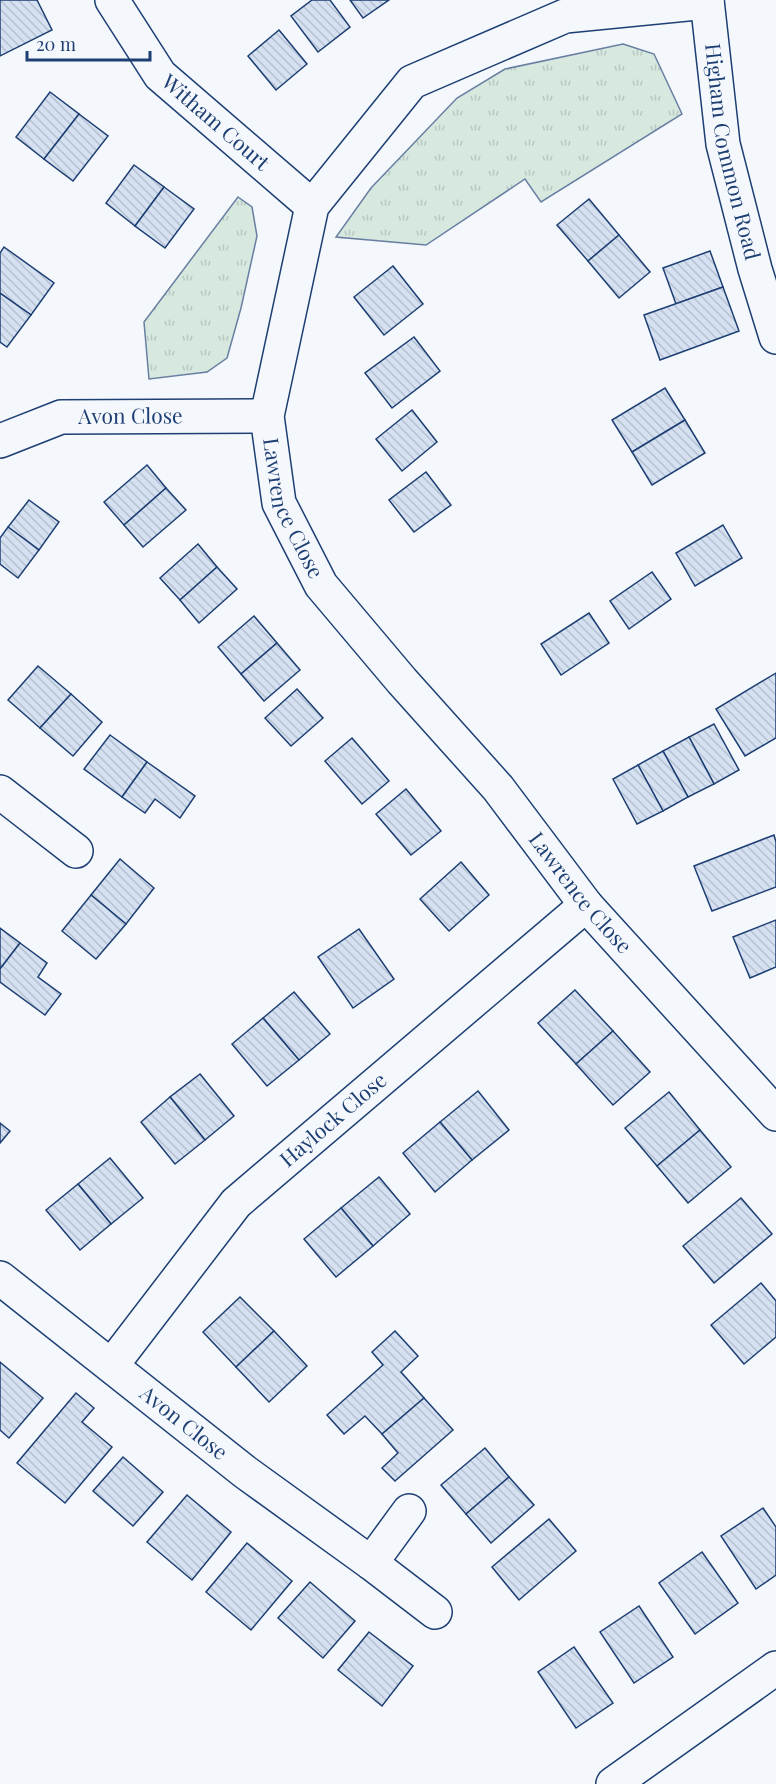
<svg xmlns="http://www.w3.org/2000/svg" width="776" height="1784" font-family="'Playfair Display',serif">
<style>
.grass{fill:url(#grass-tufts);stroke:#687fa3;stroke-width:1.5}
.building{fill:url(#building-back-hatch);stroke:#1d3f73;stroke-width:1.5}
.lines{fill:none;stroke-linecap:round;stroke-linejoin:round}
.minor-casing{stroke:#1d3f73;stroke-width:36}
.tertiary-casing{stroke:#1d3f73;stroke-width:36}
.minor{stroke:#f4f7fb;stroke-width:33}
.tertiary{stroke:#f4f7fb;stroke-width:33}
.labels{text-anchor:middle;stroke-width:4.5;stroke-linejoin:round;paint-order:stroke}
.street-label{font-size:21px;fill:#1d3f73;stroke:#f4f7fb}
</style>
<defs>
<pattern id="grass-tufts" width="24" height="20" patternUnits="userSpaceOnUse" patternTransform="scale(1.5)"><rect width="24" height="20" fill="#d7e8df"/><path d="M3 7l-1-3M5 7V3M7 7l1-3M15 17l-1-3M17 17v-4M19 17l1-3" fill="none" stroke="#b8c8c3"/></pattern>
<pattern id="building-back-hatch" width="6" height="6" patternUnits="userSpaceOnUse" patternTransform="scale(1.5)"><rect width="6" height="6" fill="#d5e0f0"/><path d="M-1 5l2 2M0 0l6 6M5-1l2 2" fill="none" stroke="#b6c1d1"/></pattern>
</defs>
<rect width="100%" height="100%" fill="#f4f7fb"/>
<g class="grass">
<polygon points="623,44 654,54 682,114 541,202 525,179 426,245 336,237 371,188 457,98 505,69"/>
<polygon points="238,197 252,207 257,236 241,308 227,358 207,372 149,379 144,322"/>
</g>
<g class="building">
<polygon points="0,0 37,0 52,30 0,56"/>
<polygon points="312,0 330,0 350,27 318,52 291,16"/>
<polygon points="350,0 389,0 363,18"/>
<polygon points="279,30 307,64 276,90 248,56"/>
<polygon points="50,92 79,114 44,159 16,137"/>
<polygon points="79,114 108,136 73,181 44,159"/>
<polygon points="134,165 164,187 135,226 106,203"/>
<polygon points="164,187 194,209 165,248 135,226"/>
<polygon points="589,199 619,235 588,261 557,225"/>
<polygon points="619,235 650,272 619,298 588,261"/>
<polygon points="4,247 54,283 31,315 0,293 0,253"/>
<polygon points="710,251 723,287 676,304 663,268"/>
<polygon points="393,266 423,304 384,335 354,297"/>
<polygon points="723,287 739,331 660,360 644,315"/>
<polygon points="0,293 31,315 7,347 0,342"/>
<polygon points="414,337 440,371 392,408 365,373"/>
<polygon points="665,388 685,420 632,452 612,420"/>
<polygon points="412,410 437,442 402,471 376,439"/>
<polygon points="685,420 705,453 652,485 632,452"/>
<polygon points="147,465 166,488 124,525 104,502"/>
<polygon points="426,472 451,505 414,532 389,500"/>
<polygon points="166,488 186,510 143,547 124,525"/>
<polygon points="29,500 59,522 39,550 8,527"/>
<polygon points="723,525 742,558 695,586 676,553"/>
<polygon points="8,527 39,550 18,578 0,564 0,538"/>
<polygon points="198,544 217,567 180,600 160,578"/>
<polygon points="217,567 237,589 199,623 180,600"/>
<polygon points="652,572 671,599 629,629 610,601"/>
<polygon points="589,613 609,643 561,675 541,644"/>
<polygon points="254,616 277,643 241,674 218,647"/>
<polygon points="277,643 300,670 264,701 241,674"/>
<polygon points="38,666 71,694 40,728 8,700"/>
<polygon points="776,673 776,738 745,756 716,709"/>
<polygon points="297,689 323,718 291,746 265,718"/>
<polygon points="71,694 102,722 73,756 40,728"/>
<polygon points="714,724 739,770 714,784 689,737"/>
<polygon points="110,735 147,762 122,797 84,769"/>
<polygon points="689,737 714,784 688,797 663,751"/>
<polygon points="352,738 389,781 362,804 325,761"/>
<polygon points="663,751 688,797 663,811 638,765"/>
<polygon points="147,762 195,796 180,818 155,799 145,813 122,797"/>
<polygon points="638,765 663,811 637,824 613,779"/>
<polygon points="406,789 441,831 411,855 376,814"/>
<polygon points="774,835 776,842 776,887 712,911 694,866"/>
<polygon points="120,859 154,888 126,924 91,895"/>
<polygon points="461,862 489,895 449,931 420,899"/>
<polygon points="91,895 126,924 96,959 62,931"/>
<polygon points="776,920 776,967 750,978 733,937"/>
<polygon points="0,928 20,943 0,969"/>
<polygon points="359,929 394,979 353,1008 318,957"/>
<polygon points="20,943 47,963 38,977 61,994 45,1015 0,982 0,969"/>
<polygon points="575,990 613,1031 576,1064 538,1023"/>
<polygon points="294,992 330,1034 299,1060 263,1018"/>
<polygon points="263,1018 299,1060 267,1086 232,1044"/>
<polygon points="613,1031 650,1072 613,1105 576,1064"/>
<polygon points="200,1074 234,1116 205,1140 170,1097"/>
<polygon points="478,1091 509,1130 472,1160 440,1122"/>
<polygon points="669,1092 700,1130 657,1166 625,1128"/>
<polygon points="170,1097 205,1140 175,1164 141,1122"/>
<polygon points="440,1122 472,1160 435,1192 403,1153"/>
<polygon points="0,1123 10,1131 0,1143"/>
<polygon points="700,1130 731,1167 688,1203 657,1166"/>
<polygon points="110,1158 143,1198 111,1224 78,1184"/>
<polygon points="379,1177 410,1214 373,1246 341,1208"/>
<polygon points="78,1184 111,1224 80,1250 46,1210"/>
<polygon points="741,1198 772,1234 714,1283 683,1246"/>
<polygon points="341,1208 373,1246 336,1277 304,1239"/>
<polygon points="761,1283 776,1301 776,1337 744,1364 711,1325"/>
<polygon points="240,1297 274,1331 236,1367 203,1332"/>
<polygon points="274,1331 307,1366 269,1402 236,1367"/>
<polygon points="395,1331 418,1356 401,1372 424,1398 382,1434 365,1416 344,1434 327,1415 383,1365 372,1352"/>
<polygon points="0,1362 43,1398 9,1438 0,1430"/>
<polygon points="76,1393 94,1408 82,1422 112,1447 65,1503 17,1463"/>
<polygon points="424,1398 453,1430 395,1481 382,1468 398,1453 382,1434"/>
<polygon points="485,1448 509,1477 466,1514 441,1485"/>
<polygon points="123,1457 163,1492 133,1526 93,1491"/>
<polygon points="509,1477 534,1505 491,1543 466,1514"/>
<polygon points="187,1495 231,1532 192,1580 147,1542"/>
<polygon points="763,1508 776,1527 776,1575 756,1589 721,1536"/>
<polygon points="549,1519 576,1551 519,1600 492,1567"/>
<polygon points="247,1543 292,1581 251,1630 206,1592"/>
<polygon points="702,1552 738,1603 695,1634 659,1583"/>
<polygon points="310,1582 355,1621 323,1658 278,1618"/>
<polygon points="639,1606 673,1657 634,1683 600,1632"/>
<polygon points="369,1632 413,1666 382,1706 338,1670"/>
<polygon points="574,1647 613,1703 576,1728 538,1672"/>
</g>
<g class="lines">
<g class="minor-casing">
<g id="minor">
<path id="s1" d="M 112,0 L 160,75 L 312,206"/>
<path id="s2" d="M 707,2 L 565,16 L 412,82 L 312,206 L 267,416 L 279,503 L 321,585 L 402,681 L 498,788 L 586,905 L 776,1114"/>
<path id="s3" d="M 0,441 L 61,417 L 267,416"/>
<polyline points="0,792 76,851"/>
<path id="s4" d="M 0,1278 L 245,1472 L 371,1563 L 435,1612"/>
<path id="s5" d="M 112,1365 L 236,1203 L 586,905"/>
<polyline points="371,1563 409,1511"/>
<polyline points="613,1784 776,1668"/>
</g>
</g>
<g class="tertiary-casing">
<g id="tertiary">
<path id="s6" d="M 707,0 L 723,144 L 755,269 L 776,337"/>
</g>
</g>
<use href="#minor" class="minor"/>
<use href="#tertiary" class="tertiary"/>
</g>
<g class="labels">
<g class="street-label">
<text dy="7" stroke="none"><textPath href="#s1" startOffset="162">Witham Court</textPath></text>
<text dy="7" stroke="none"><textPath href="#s6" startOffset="154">Higham Common Road</textPath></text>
<text dy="7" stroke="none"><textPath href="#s3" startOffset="135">Avon Close</textPath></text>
<text dy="7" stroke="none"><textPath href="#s2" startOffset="780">Lawrence Close</textPath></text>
<text dy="7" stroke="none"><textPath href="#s2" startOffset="1266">Lawrence Close</textPath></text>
<text dy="7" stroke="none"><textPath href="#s5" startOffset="332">Haylock Close</textPath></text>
<text dy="7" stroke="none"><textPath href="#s4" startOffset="234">Avon Close</textPath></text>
</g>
</g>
<path d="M27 51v9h123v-9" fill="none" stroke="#1d3f73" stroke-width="3"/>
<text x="36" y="51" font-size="18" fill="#1d3f73" stroke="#f4f7fb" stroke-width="4.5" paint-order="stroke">20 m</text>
</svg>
